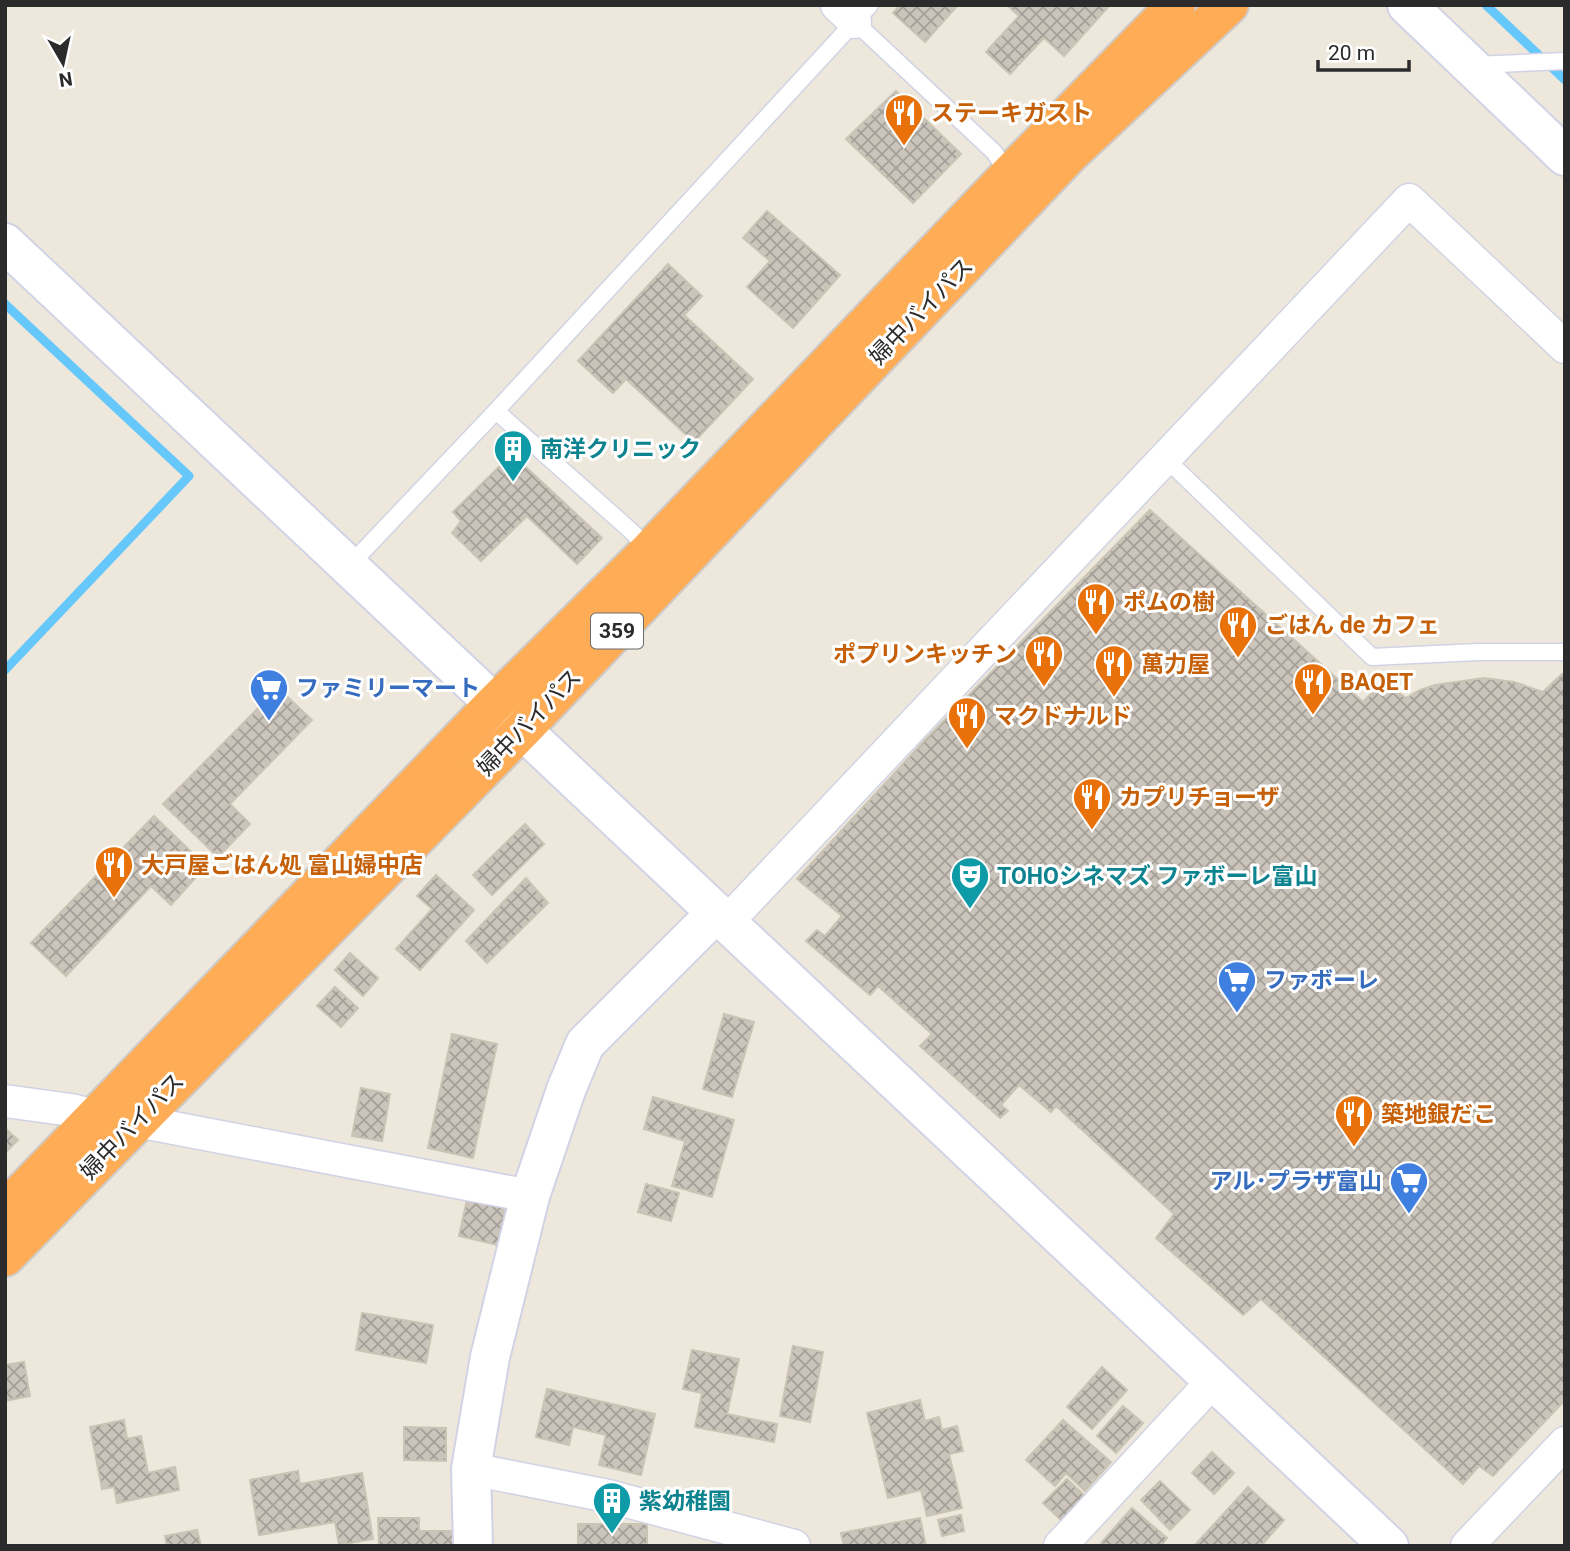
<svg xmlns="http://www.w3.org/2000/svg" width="1570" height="1551" font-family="Roboto,'Noto Sans JP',sans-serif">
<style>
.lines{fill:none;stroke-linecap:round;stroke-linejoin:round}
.stream{stroke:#65c7fa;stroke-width:9}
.building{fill:url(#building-cross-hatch);stroke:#cac4b5;stroke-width:2}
.lane-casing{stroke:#d1d3e5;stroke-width:19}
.street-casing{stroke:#d1d3e5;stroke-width:35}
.secondary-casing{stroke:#d1d3e5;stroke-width:42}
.highway-casing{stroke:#ccc;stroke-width:42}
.lane{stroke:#fff;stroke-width:16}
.street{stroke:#fff;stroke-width:32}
.secondary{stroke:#fff;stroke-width:38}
.highway{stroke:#ffac56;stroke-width:38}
.labels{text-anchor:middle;stroke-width:6;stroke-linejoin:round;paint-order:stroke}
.shield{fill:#fff;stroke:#6b6b6b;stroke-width:2}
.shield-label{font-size:21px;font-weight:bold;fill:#2b2b2b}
.food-label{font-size:23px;font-weight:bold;fill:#c56008;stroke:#fff;text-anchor:start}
.street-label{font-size:23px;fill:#2b2b2b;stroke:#fff}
.culture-label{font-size:23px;font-weight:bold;fill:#0d838f;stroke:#fff;text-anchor:start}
.shop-label{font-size:23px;font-weight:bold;fill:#366cbe;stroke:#fff;text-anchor:start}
</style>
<defs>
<pattern id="building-cross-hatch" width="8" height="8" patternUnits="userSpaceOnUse" patternTransform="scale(1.75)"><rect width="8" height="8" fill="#cac4bb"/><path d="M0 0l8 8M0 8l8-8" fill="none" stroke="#a49f98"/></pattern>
</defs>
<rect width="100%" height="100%" fill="#eee8dc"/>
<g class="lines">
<g class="stream">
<polyline points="1486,5 1565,80"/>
<polyline points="5,304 189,476 5,670"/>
</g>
</g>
<g class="building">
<polygon points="900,5 958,5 925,42 893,13"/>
<polygon points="1007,5 1110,5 1064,56 1044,38 1010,74 986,52 1019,16"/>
<polygon points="896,91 961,154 913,203 846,139"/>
<polygon points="767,211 840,275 793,328 747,287 770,261 743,238"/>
<polygon points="668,264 702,296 684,315 753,379 694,442 626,379 613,393 578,361"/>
<polygon points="512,454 602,538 577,564 527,516 481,561 452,533 461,521 453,512"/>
<polygon points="1150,510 1363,702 1383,681 1406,698 1420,690 1435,685 1484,678 1514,682 1543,692 1562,674 1565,675 1565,1400 1493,1476 1479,1466 1463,1484 1261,1299 1243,1315 1156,1238 1174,1214 1056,1106 1051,1112 1019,1085 1001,1105 1008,1111 1000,1118 920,1046 932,1034 878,986 870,995 806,941 817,930 825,936 842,916 797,879 924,741"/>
<polygon points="278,688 312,720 230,804 250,824 218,857 163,804"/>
<polygon points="154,816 206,866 171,905 151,886 66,976 31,943"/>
<polygon points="525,824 544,844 492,895 473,875"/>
<polygon points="436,875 474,910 420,970 396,949 432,909 417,896"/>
<polygon points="526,878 548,903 487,963 466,941"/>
<polygon points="350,953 378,978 363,996 335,970"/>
<polygon points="335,987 358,1008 341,1027 317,1006"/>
<polygon points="724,1014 754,1022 732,1097 703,1089"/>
<polygon points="452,1034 497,1044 473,1158 428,1148"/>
<polygon points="361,1088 390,1094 382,1141 352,1136"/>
<polygon points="653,1097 734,1120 712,1197 672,1186 685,1141 644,1129"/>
<polygon points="5,1128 18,1140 5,1153"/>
<polygon points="646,1184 679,1193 671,1221 638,1212"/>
<polygon points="468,1195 512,1205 502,1246 459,1236"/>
<polygon points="362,1313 433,1325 426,1363 356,1350"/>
<polygon points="793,1346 823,1352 810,1422 780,1416"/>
<polygon points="692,1350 739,1359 727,1414 777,1424 774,1442 695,1427 702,1393 683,1389"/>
<polygon points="24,1362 30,1396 5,1401 5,1365"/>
<polygon points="1102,1367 1127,1390 1092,1429 1067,1407"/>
<polygon points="547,1389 655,1414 641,1475 599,1465 606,1435 573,1427 569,1445 536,1437"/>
<polygon points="920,1400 925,1421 939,1417 942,1430 957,1426 963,1451 949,1454 962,1508 927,1516 921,1490 888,1498 867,1413"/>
<polygon points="1123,1406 1143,1423 1116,1453 1097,1436"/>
<polygon points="124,1420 127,1439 141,1436 148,1473 175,1467 179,1490 117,1503 114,1487 102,1489 90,1427"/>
<polygon points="1063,1420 1111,1462 1085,1491 1066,1473 1055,1486 1026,1460"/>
<polygon points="404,1427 446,1428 446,1461 404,1460"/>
<polygon points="1212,1452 1234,1473 1214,1494 1192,1473"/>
<polygon points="298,1471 300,1484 362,1473 373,1539 339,1545 335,1522 259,1535 250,1480"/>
<polygon points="1067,1479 1085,1496 1062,1521 1043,1503"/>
<polygon points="1160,1481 1190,1510 1170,1530 1141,1500"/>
<polygon points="1248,1487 1284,1520 1261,1546 1194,1546"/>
<polygon points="1132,1508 1167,1538 1161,1546 1105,1546 1101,1543"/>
<polygon points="961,1515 964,1531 942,1536 938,1520"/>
<polygon points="378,1518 419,1518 419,1531 456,1531 456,1546 379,1546"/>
<polygon points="920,1518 926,1546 844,1546 841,1533"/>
<rect x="578" y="1524" width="69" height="22"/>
<polygon points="197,1530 201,1546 167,1546 165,1536"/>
</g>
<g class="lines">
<g class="lane-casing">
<g id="lane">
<polyline points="855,22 994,152 1009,175"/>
<polyline points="1475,65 1565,61"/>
<polyline points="496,411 630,530 650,550"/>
<polyline points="1165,458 1372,657 1478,652 1565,652"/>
<polyline points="348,567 496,411 870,5"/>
</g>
</g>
<g class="street-casing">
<g id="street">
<polyline points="837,5 855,22"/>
<polyline points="726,923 1409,200 1565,347"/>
<polyline points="5,1101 71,1110 95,1116"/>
<polyline points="137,1121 530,1196"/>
<polyline points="471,1469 608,1496 794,1546"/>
<polyline points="1060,1546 1214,1380"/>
<polyline points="1467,1546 1565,1443"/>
</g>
</g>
<g class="secondary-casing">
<g id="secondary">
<polyline points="1407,5 1565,156"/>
<polyline points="5,243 1389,1546"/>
<polyline points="473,1546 471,1469 490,1357 530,1196 566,1090 585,1044 716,913"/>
</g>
</g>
<g class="highway-casing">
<g id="highway">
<polyline points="5,1210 494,704 650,550 1009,175 1176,5"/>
<polyline points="5,1257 523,729 1069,155 1229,5"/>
</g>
</g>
<use href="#lane" class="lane"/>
<use href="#street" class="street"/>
<use href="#secondary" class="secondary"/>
<use href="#highway" class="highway"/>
</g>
<defs>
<g id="restaurant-pin" transform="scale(2.0125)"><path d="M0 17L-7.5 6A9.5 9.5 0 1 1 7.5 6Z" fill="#e8710a" stroke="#fff"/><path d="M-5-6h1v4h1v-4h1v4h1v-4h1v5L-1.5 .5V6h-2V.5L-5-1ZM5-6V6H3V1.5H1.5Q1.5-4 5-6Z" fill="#fff"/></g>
<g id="building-pin" transform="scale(2.0125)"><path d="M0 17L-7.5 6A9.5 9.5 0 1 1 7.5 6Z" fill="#0f9aa8" stroke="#fff"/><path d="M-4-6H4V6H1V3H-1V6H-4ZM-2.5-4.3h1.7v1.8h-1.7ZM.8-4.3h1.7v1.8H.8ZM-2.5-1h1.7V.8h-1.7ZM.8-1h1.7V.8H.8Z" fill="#fff"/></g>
<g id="supermarket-pin" transform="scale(2.0125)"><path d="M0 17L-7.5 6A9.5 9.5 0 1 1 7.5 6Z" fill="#3f7fe0" stroke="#fff"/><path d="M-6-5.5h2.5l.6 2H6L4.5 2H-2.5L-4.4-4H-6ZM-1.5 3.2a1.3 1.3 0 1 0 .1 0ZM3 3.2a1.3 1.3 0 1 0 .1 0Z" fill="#fff"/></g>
<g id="theatre-pin" transform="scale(2.0125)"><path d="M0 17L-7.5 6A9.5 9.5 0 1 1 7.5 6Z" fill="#0f9aa8" stroke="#fff"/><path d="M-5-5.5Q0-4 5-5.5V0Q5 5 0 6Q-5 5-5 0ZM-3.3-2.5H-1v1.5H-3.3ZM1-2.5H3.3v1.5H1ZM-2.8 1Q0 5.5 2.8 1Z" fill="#fff"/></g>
</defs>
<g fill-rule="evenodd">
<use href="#restaurant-pin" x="904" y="113"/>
<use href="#building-pin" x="513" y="449"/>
<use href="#restaurant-pin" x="1096" y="602"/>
<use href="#restaurant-pin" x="1238" y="625"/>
<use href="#restaurant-pin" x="1044" y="654"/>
<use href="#restaurant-pin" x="1114" y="664"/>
<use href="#restaurant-pin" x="1313" y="682"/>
<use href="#supermarket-pin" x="269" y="688"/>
<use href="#restaurant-pin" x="967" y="716"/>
<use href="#restaurant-pin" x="1092" y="797"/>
<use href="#restaurant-pin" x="114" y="865"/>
<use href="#theatre-pin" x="970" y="876"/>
<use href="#supermarket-pin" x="1237" y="980"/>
<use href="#restaurant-pin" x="1354" y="1114"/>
<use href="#supermarket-pin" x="1409" y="1181"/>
<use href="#building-pin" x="612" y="1501"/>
</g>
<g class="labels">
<rect class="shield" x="591" y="613.5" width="52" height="35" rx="5"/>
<g class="shield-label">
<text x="617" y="638">359</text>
</g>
<g class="food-label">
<text x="931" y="121">ステーキガスト</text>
<text x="1123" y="610">ポムの樹</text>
<text x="1265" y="633">ごはん de カフェ</text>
<text x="1017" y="662" text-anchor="end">ポプリンキッチン</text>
<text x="1141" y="672">萬力屋</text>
<text x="1340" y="690">BAQET</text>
<text x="994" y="724">マクドナルド</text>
<text x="1119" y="805">カプリチョーザ</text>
<text x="141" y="873">大戸屋ごはん処 富山婦中店</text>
<text x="1381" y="1122">築地銀だこ</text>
</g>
<g class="street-label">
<text transform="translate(921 311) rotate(-46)" y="8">婦中バイパス</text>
<text transform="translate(529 722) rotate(-46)" y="8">婦中バイパス</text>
<text transform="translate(132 1126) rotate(-46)" y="8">婦中バイパス</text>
</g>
<g class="culture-label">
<text x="540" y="457">南洋クリニック</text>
<text x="997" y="884">TOHOシネマズ ファボーレ富山</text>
<text x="639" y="1509">紫幼稚園</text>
</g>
<g class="shop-label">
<text x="296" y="696">ファミリーマート</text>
<text x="1264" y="988">ファボーレ</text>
<text x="1382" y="1189" text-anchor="end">アル･プラザ富山</text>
</g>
</g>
<rect width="1570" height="1551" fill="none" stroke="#2b2b2b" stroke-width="14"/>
<g transform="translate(63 63) rotate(171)" stroke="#ffffff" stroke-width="5" paint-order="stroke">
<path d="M0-5L12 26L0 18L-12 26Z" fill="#2b2b2b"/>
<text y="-10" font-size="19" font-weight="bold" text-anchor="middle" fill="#2b2b2b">N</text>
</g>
<path d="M1318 60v10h91v-10" fill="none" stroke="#2b2b2b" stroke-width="3.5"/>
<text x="1328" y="60" font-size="21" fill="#2b2b2b" stroke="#ffffff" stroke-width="5" paint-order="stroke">20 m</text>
</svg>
